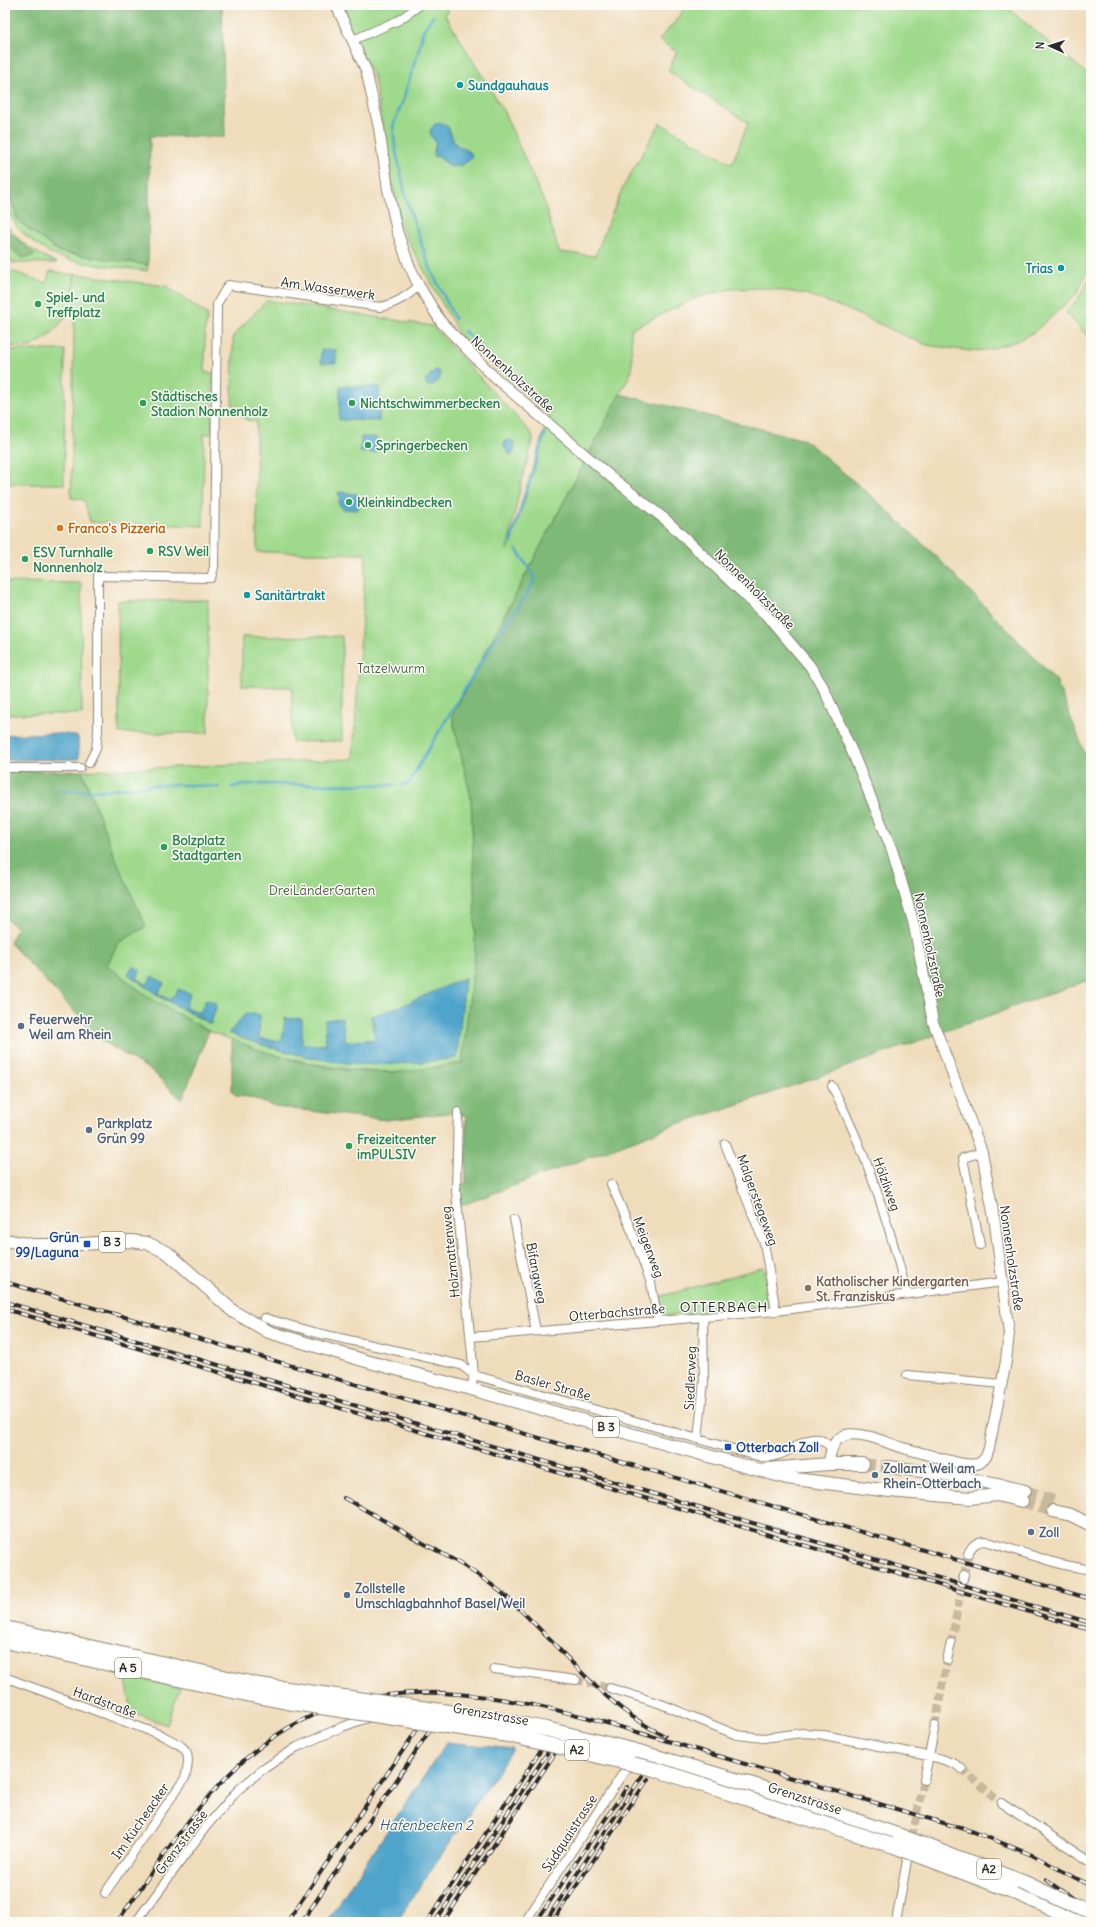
<svg xmlns="http://www.w3.org/2000/svg" width="1096" height="1927" font-family="Delius,sans-serif">
	<rect width="100%" height="100%" fill="#fdfcf7"/>
	<filter id="ink" filterUnits="userSpaceOnUse"><feTurbulence type="fractalNoise" baseFrequency=".025" numOctaves="2"/><feDisplacementMap in="SourceGraphic" scale="8" xChannelSelector="R" yChannelSelector="G"/><feConvolveMatrix kernelMatrix="1 2 1 2 8 2 1 2 1" color-interpolation-filters="sRGB"/></filter>
	<filter id="wash" filterUnits="userSpaceOnUse"><feTurbulence type="fractalNoise" baseFrequency=".012" numOctaves="4" result="noise"/><feDisplacementMap in="SourceGraphic" scale="16" xChannelSelector="R" yChannelSelector="G"/><feGaussianBlur stdDeviation="0.9" result="paint"/><feColorMatrix in="noise" values="0 0 0 0 0 0 0 0 0 0 0 0 0 0 0 0 0 1.4 0 .05"/><feComposite in="paint" operator="in"/></filter>
	<g filter="url(#wash)">
		<rect width="100%" height="100%" fill="#efdcbb"/>
		<!-- green -->
		<path fill="#9fd98b" stroke="#65825b" fill-rule="evenodd" d="M 337,5 L 449,5 L 445,15 L 504,112 L 544,202 L 559,252 L 595,256 L 622,189 L 660,123 L 732,164 L 748,123 L 668,71 L 677,52 L 659,40 L 680,16 L 685,5 L 1013,5 L 1011,11 L 1091,77 L 1091,264 L 1076,295 L 1034,332 L 1017,341 L 987,350 L 971,351 L 947,348 L 927,345 L 910,338 L 846,309 L 806,294 L 764,288 L 731,289 L 698,297 L 631,329 L 632,371 L 452,716 L 471,798 L 474,881 L 475,952 L 462,1063 L 407,1072 L 361,1071 L 315,1064 L 259,1051 L 209,1031 L 151,999 L 107,965 L 118,943 L 146,927 L 115,857 L 82,771 L 353,759 L 366,554 L 257,552 L 256,421 L 246,420 L 232,404 L 233,336 L 267,300 L 432,326 L 532,434 L 533,440 L 521,483 L 507,550 L 549,415 L 461,338 L 399,224 L 374,78 ZM 448,127 L 455,144 L 471,153 L 472,158 L 462,165 L 444,162 L 434,151 L 436,143 ZM 140,970 L 137,978 L 148,985 L 164,983 L 158,994 L 172,1000 L 190,994 L 185,1007 L 200,1013 L 210,1024 L 162,998 L 128,974 ZM 396,1008 L 422,1062 L 358,1064 L 328,1060 L 267,1046 L 229,1032 L 260,1015 L 259,1038 L 283,1041 L 285,1018 L 302,1044 L 326,1045 L 342,1019 L 346,1043 L 375,1039 L 371,1016 Z
			M 5,182 L 18,221 L 59,252 L 148,265 L 147,271 C 122,267 95,266 70,260 C 45,255 14,231 6,207 C 3,200 5,190 5,182 Z
			M 5,221 C 14,240 39,255 57,263 L 12,263 L 8,254 L 5,252 Z
			M 8,270 L 46,283 L 50,271 L 74,275 L 73,297 L 67,311 L 70,313 L 48,337 L 30,347 L 5,346 L 5,274 Z
			M 75,274 L 166,286 L 208,315 L 205,330 L 205,373 L 213,373 L 212,434 L 204,434 L 203,526 L 90,522 L 84,500 L 71,498 Z
			M 1091,276 L 1091,340 L 1066,313 L 1079,297 Z
			M 5,350 L 65,350 L 64,484 L 5,484 Z
			M 5,582 L 81,583 L 82,714 L 5,714 Z
			M 208,600 L 208,733 L 119,733 L 118,601 Z
			M 342,636 L 342,741 L 292,742 L 292,687 L 242,686 L 242,637 Z
			M 764,1267 L 771,1304 L 769,1307 L 665,1316 L 662,1312 L 659,1297 Z
			M 125,1675 L 180,1688 L 167,1725 L 132,1712 Z"/>
		<!-- forest -->
		<path fill="#7fb977" stroke="#557251" d="M 6,5 L 222,5 L 225,137 L 150,136 L 148,265 L 59,252 L 18,221 L 5,182 Z
			M 5,228 L 35,255 L 22,258 L 10,247 L 5,245 Z
			M 620,394 L 805,440 L 870,495 L 936,556 L 1056,680 L 1091,769 L 1091,979 L 804,1082 L 672,1126 L 460,1206 L 459,1184 L 466,1183 L 466,1115 L 458,1115 L 457,1112 L 386,1120 L 276,1107 L 249,1097 L 236,1096 L 232,1091 L 232,1039 C 281,1061 354,1077 408,1071 C 426,1069 444,1066 462,1063 L 475,952 L 474,881 L 471,798 L 452,716 Z
			M 7,771 L 82,771 L 115,857 L 146,927 L 118,943 L 107,965 L 151,999 L 209,1031 L 182,1100 L 152,1071 L 102,1041 L 10,943 L 17,928 L 5,918 L 5,773 Z"/>
		<!-- water -->
		<path fill="#4fa4cb" stroke="#3d687b" d="M 440,122 L 448,127 L 455,144 L 471,153 L 472,158 L 462,165 L 451,167 L 439,157 L 433,156 L 436,143 L 431,136 L 430,131 L 434,125 Z
			M 321,350 L 336,350 L 336,363 L 321,363 Z
			M 435,370 L 440,372 L 440,379 L 431,386 L 427,385 L 425,381 Z
			M 340,386 L 380,387 L 379,421 L 339,420 Z
			M 361,437 L 376,437 L 376,453 L 360,452 Z
			M 509,440 L 513,441 L 515,445 L 513,454 L 510,455 L 504,447 L 505,441 Z
			M 338,492 L 357,494 L 359,508 L 357,510 L 343,509 L 338,503 L 340,499 Z
			M 49,733 L 66,734 L 78,737 L 79,759 L 5,760 L 5,735 Z
			M 133,966 L 140,970 L 137,979 L 147,985 L 152,976 L 164,983 L 158,994 L 171,1000 L 178,989 L 190,993 L 185,1007 L 200,1013 L 206,999 L 217,1004 L 211,1024 L 162,998 L 128,974 Z
			M 465,978 L 457,1058 C 424,1062 392,1066 359,1064 C 319,1062 267,1048 229,1033 L 246,1013 L 260,1015 L 259,1039 L 282,1041 L 285,1018 L 302,1019 L 302,1044 L 326,1045 L 325,1020 L 342,1018 L 346,1042 L 375,1039 L 371,1016 L 396,1008 Z
			M 447,1742 L 513,1749 L 396,1922 L 326,1922 Z"/>
		<g fill="none" stroke-linecap="round" stroke-linejoin="round">
			<!-- stream -->
			<path stroke="#4fa4cb" stroke-width="2.5" d="M 445,6 L 445,5
				M 433,16 L 423,31 L 419,49 L 402,103 L 393,126 L 395,146 L 407,202 L 430,268 L 455,319
				M 464,331 L 522,389 L 552,412
				M 512,544 L 512,537 L 545,433
				M 402,785 L 409,783 C 437,734 467,685 497,637 C 508,618 528,598 535,578 L 517,550
				M 232,787 L 251,784 L 396,785
				M 59,790 C 95,794 128,786 164,785 C 182,784 201,786 219,787"/>
		</g>
	</g>
	<g filter="url(#ink)">
		<g fill="none" stroke-linecap="round" stroke-linejoin="round">
			<!-- minor-tunnel -->
			<path stroke="#c8b99e" stroke-width="8" stroke-dasharray="8 4" stroke-linecap="butt" d="M 964,1575 L 968,1554
				M 951,1643 L 963,1579
				M 576,1680 L 610,1688
				M 935,1725 L 947,1660
				M 962,1769 L 1001,1803
				M 912,1837 L 924,1780"/>
			<!-- primary-tunnel -->
			<path stroke="#c8b99e" stroke-width="12" stroke-dasharray="12 6" stroke-linecap="butt" d="M 863,1464 L 889,1467
				M 1025,1491 L 1056,1502
				M 1022,1501 L 1053,1511"/>
			<!-- minor casing -->
			<g stroke="#8d8473" stroke-width="10">
				<path id="minor" d="M 353,40 L 399,20 L 420,5
					M 89,763 L 96,749 L 98,731 L 98,576 L 211,578 L 214,567 L 217,304 L 228,285 L 380,307 C 396,304 407,296 419,286
					M 5,768 L 80,768
					M 832,1086 C 867,1153 888,1221 907,1294
					M 458,1112 L 456,1191 L 474,1375 L 471,1389
					M 725,1144 L 764,1243 L 776,1311
					M 611,1184 L 633,1234 L 651,1283 L 658,1321
					M 514,1219 L 536,1331
					M 980,1245 L 963,1158 L 982,1152
					M 265,1318 L 313,1332 L 461,1365 L 474,1375 L 761,1457 C 786,1460 803,1436 818,1439 C 823,1440 827,1444 831,1447
					M 471,1337 L 776,1311 L 1003,1282
					M 907,1375 L 1002,1384
					M 698,1439 L 704,1381 L 703,1317
					M 968,1554 C 971,1546 976,1541 985,1541 L 1060,1564 L 1091,1570
					M 963,1579 L 964,1575
					M 947,1660 L 951,1643
					M 494,1669 L 576,1680
					M 5,1676 L 7,1678 L 161,1735 C 186,1748 193,1748 185,1778 L 105,1893
					M 610,1688 L 661,1704 L 737,1735 L 763,1738 L 802,1733 L 819,1734 L 938,1758 L 955,1764 L 962,1769
					M 924,1780 L 935,1725
					M 1001,1803 L 1091,1862
					M 136,1922 L 205,1828 L 238,1790 L 262,1770 L 297,1747 L 342,1727 L 370,1717
					M 525,1922 L 631,1761
					M 896,1922 L 909,1849"/>
			</g>
			<!-- tertiary casing -->
			<g stroke="#8d8473" stroke-width="12">
				<path id="tertiary" d="M 336,5 L 366,70 L 379,128 L 388,189 L 397,231 L 409,265 L 419,286 L 441,322 L 494,377 L 611,477 L 666,520 L 770,619 L 810,666 L 823,687 L 854,756 L 892,850 L 913,921 L 933,1022 L 982,1152 L 995,1224 L 1009,1333 L 1006,1361 L 989,1448 L 986,1457 L 980,1463 C 971,1467 960,1463 950,1461 C 935,1457 919,1452 903,1448 C 874,1439 832,1415 829,1464"/>
			</g>
			<!-- primary casing -->
			<g stroke="#8d8473" stroke-width="14">
				<path id="primary" d="M 5,1240 L 32,1245 L 65,1245 L 131,1241 L 147,1243 L 168,1253 L 234,1312 L 269,1332 L 366,1361 L 471,1389 L 787,1478 L 890,1491 L 970,1498 L 997,1495 L 1022,1501
					M 889,1467 L 953,1475 L 1025,1491
					M 768,1469 L 829,1464 L 863,1464
					M 1053,1511 L 1071,1515 L 1091,1525"/>
			</g>
			<!-- motorway casing -->
			<g stroke="#8d8473" stroke-width="16">
				<path id="motorway" d="M 5,1628 L 259,1685
					M 5,1641 L 251,1695
					M 632,1750 L 756,1786 L 900,1836
					M 1010,1890 L 1083,1922"/>
			</g>
			<!-- minor -->
			<use href="#minor" stroke="#fff" stroke-width="8"/>
			<!-- tertiary -->
			<use href="#tertiary" stroke="#fff" stroke-width="10"/>
			<!-- primary -->
			<use href="#primary" stroke="#fff" stroke-width="12"/>
			<!-- motorway -->
			<use href="#motorway" stroke="#fff" stroke-width="14"/>
			<!-- rail casing -->
			<g stroke="#2b2b2b" stroke-width="4">
				<path id="rail" d="M 5,1282 L 1091,1599
					M 5,1302 L 1091,1623
					M 5,1309 L 1091,1630
					M 344,1498 C 371,1513 397,1528 423,1543 C 451,1558 478,1573 502,1593 C 557,1640 598,1704 665,1736
					M 1047,1880 L 1091,1911
					M 117,1922 C 149,1877 181,1826 218,1786 C 326,1667 452,1683 593,1719 L 974,1832 L 1032,1855 L 1091,1886
					M 287,1922 L 416,1731
					M 302,1922 L 430,1730
					M 427,1922 L 541,1750
					M 435,1922 L 548,1752
					M 443,1922 L 555,1753
					M 536,1922 L 627,1787
					M 545,1922 L 642,1776
					M 552,1922 L 648,1779"/>
			</g>
			<!-- rail -->
			<use href="#rail" stroke="#fdfcf7" stroke-width="2.5" stroke-dasharray="8" stroke-linecap="butt"/>
			<!-- motorway-bridge casing -->
			<g stroke="#8d8473" stroke-width="16" stroke-linecap="butt">
				<path id="motorway-bridge" d="M 259,1685 L 477,1716 L 546,1729 L 632,1750
					M 251,1695 L 287,1702 L 508,1735 L 654,1769 L 894,1846 L 1010,1890
					M 900,1836 L 1025,1883 L 1076,1907 L 1091,1909"/>
			</g>
			<!-- motorway-bridge -->
			<use href="#motorway-bridge" stroke="#fff" stroke-width="14"/>
		</g>
	</g>
	<!-- markers -->
	<g fill="#0f9aa8" stroke="#fdfcf7" stroke-width="1.5">
		<circle cx="460" cy="85" r="4"/>
		<circle cx="1061" cy="268" r="4"/>
		<circle cx="247" cy="595" r="4"/>
	</g>
	<g fill="#2e9e5b" stroke="#fdfcf7" stroke-width="1.5">
		<circle cx="38" cy="304" r="4"/>
		<circle cx="143" cy="403" r="4"/>
		<circle cx="352" cy="403" r="4"/>
		<circle cx="368" cy="445" r="4"/>
		<circle cx="349" cy="502" r="4"/>
		<circle cx="150" cy="551" r="4"/>
		<circle cx="25" cy="559" r="4"/>
		<circle cx="164" cy="847" r="4"/>
		<circle cx="349" cy="1146" r="4"/>
	</g>
	<circle fill="#e8710a" stroke="#fdfcf7" stroke-width="1.5" cx="60" cy="528" r="4"/>
	<g fill="#5c6f8a" stroke="#fdfcf7" stroke-width="1.5">
		<circle cx="21" cy="1026" r="4"/>
		<circle cx="89" cy="1130" r="4"/>
		<circle cx="875" cy="1475" r="4"/>
		<circle cx="1031" cy="1532" r="4"/>
		<circle cx="347" cy="1595" r="4"/>
	</g>
	<g fill="#1a4fb4" stroke="#fdfcf7" stroke-width="1.5">
		<rect x="83" y="1240" width="8" height="8" rx="2"/>
		<rect x="724" y="1443" width="8" height="8" rx="2"/>
	</g>
	<circle fill="#8d6e63" stroke="#fdfcf7" stroke-width="1.5" cx="808" cy="1288" r="4"/>
	<g text-anchor="middle" stroke-width="3" stroke-linejoin="round" paint-order="stroke">
		<!-- shield labels -->
		<g fill="#fdfcf7" stroke="#6a6a68" stroke-width="1">
			<rect x="99" y="1232" width="26" height="20" rx="3"/>
			<rect x="593" y="1417" width="26" height="20" rx="3"/>
			<rect x="115" y="1658" width="26" height="20" rx="3"/>
			<rect x="565" y="1740" width="24" height="20" rx="3"/>
			<rect x="977" y="1859" width="24" height="20" rx="3"/>
		</g>
		<g font-size="12" font-weight="bold" fill="#2b2b2b">
			<text x="112" y="1246">B 3</text>
			<text x="606" y="1431">B 3</text>
			<text x="128" y="1672">A 5</text>
			<text x="577" y="1754">A2</text>
			<text x="989" y="1873">A2</text>
		</g>
		<!-- culture labels -->
		<g font-size="13" font-weight="bold" fill="#0d838f" stroke="#fdfcf7" text-anchor="start">
			<text x="468" y="90">Sundgauhaus</text>
			<text x="1053" y="273" text-anchor="end">Trias</text>
			<text x="255" y="600">Sanitärtrakt</text>
		</g>
		<!-- street labels -->
		<g font-size="13" fill="#2b2b2b" stroke="#fdfcf7">
			<text transform="translate(328 288) rotate(8)" y="5">Am Wasserwerk</text>
			<text transform="translate(513 374) rotate(42)" y="5">Nonnenholzstraße</text>
			<text transform="translate(755 589) rotate(45)" y="5">Nonnenholzstraße</text>
			<text transform="translate(930 945) rotate(78)" y="5">Nonnenholzstraße</text>
			<text transform="translate(887 1184) rotate(70)" y="5">Hölzliweg</text>
			<text transform="translate(758 1200) rotate(70)" y="5">Malgerstegeweg</text>
			<text transform="translate(649 1247) rotate(69)" y="5">Meigerweg</text>
			<text transform="translate(450 1252) rotate(-96)" y="5">Holzmattenweg</text>
			<text transform="translate(1012 1258) rotate(82)" y="5">Nonnenholzstraße</text>
			<text transform="translate(537 1273) rotate(79)" y="5">Bifangweg</text>
			<text transform="translate(617 1312) rotate(-5)" y="5">Otterbachstraße</text>
			<text transform="translate(690 1378) rotate(-88)" y="5">Siedlerweg</text>
			<text transform="translate(553 1385) rotate(16)" y="5">Basler Straße</text>
			<text transform="translate(105 1702) rotate(20)" y="5">Hardstraße</text>
			<text transform="translate(491 1714) rotate(10)" y="5">Grenzstrasse</text>
			<text transform="translate(805 1798) rotate(18)" y="5">Grenzstrasse</text>
			<text transform="translate(140 1821) rotate(-55)" y="5">Im Kücheacker</text>
			<text transform="translate(569 1833) rotate(-57)" y="5">Südquaistrasse</text>
			<text transform="translate(181 1842) rotate(-53)" y="5">Grenzstrasse</text>
		</g>
		<!-- leisure labels -->
		<g font-size="13" font-weight="bold" fill="#27864d" stroke="#fdfcf7" text-anchor="start">
			<text x="46" y="302">Spiel- und<tspan x="46" dy="15">Treffplatz</tspan></text>
			<text x="151" y="401">Städtisches<tspan x="151" dy="15">Stadion Nonnenholz</tspan></text>
			<text x="360" y="408">Nichtschwimmerbecken</text>
			<text x="376" y="450">Springerbecken</text>
			<text x="357" y="507">Kleinkindbecken</text>
			<text x="158" y="556">RSV Weil</text>
			<text x="33" y="557">ESV Turnhalle<tspan x="33" dy="15">Nonnenholz</tspan></text>
			<text x="172" y="845">Bolzplatz<tspan x="172" dy="15">Stadtgarten</tspan></text>
			<text x="357" y="1144">Freizeitcenter<tspan x="357" dy="15">imPULSIV</tspan></text>
		</g>
		<!-- food labels -->
		<g font-size="13" font-weight="bold" fill="#c56008" stroke="#fdfcf7" text-anchor="start">
			<text x="68" y="533">Franco's Pizzeria</text>
		</g>
		<!-- park labels -->
		<g font-size="13" fill="#4e5f48" stroke="#fdfcf7">
			<text x="391" y="673">Tatzelwurm</text>
			<text x="322" y="895">DreiLänderGarten</text>
		</g>
		<!-- service labels -->
		<g font-size="13" font-weight="bold" fill="#4e5e75" stroke="#fdfcf7" text-anchor="start">
			<text x="29" y="1024">Feuerwehr<tspan x="29" dy="15">Weil am Rhein</tspan></text>
			<text x="97" y="1128">Parkplatz<tspan x="97" dy="15">Grün 99</tspan></text>
			<text x="883" y="1473">Zollamt Weil am<tspan x="883" dy="15">Rhein-Otterbach</tspan></text>
			<text x="1039" y="1537">Zoll</text>
			<text x="355" y="1593">Zollstelle<tspan x="355" dy="15">Umschlagbahnhof Basel/Weil</tspan></text>
		</g>
		<!-- transit labels -->
		<g font-size="13" font-weight="bold" fill="#164399" stroke="#fdfcf7" text-anchor="end">
			<text x="79" y="1242">Grün<tspan x="79" dy="15">99/Laguna</tspan></text>
			<text x="736" y="1452" text-anchor="start">Otterbach Zoll</text>
		</g>
		<!-- education labels -->
		<g font-size="13" font-weight="bold" fill="#785e54" stroke="#fdfcf7" text-anchor="start">
			<text x="816" y="1286">Katholischer Kindergarten<tspan x="816" dy="15">St. Franziskus</tspan></text>
		</g>
		<!-- neighbourhood labels -->
		<g font-size="14" letter-spacing="1" fill="#2b2b2b" stroke="#fdfcf7">
			<text x="724" y="1312">OTTERBACH</text>
		</g>
		<!-- water labels -->
		<g font-size="14" font-style="italic" fill="#3b6173" stroke="#fdfcf7">
			<text x="426" y="1830">Hafenbecken 2</text>
		</g>
	</g>
	<!-- margin -->
	<rect width="1096" height="1927" fill="none" stroke="#fdfcf7" stroke-width="20"/>
	<!-- north arrow -->
	<g transform="translate(1050 46) rotate(273)" stroke="#fdfcf7" stroke-width="3" paint-order="stroke">
	<path d="M0-3L7 15L0 10L-7 15Z" fill="#2b2b2b"/>
	<text y="-6" font-size="11" font-weight="bold" text-anchor="middle" fill="#2b2b2b">N</text>
	</g>
</svg>
